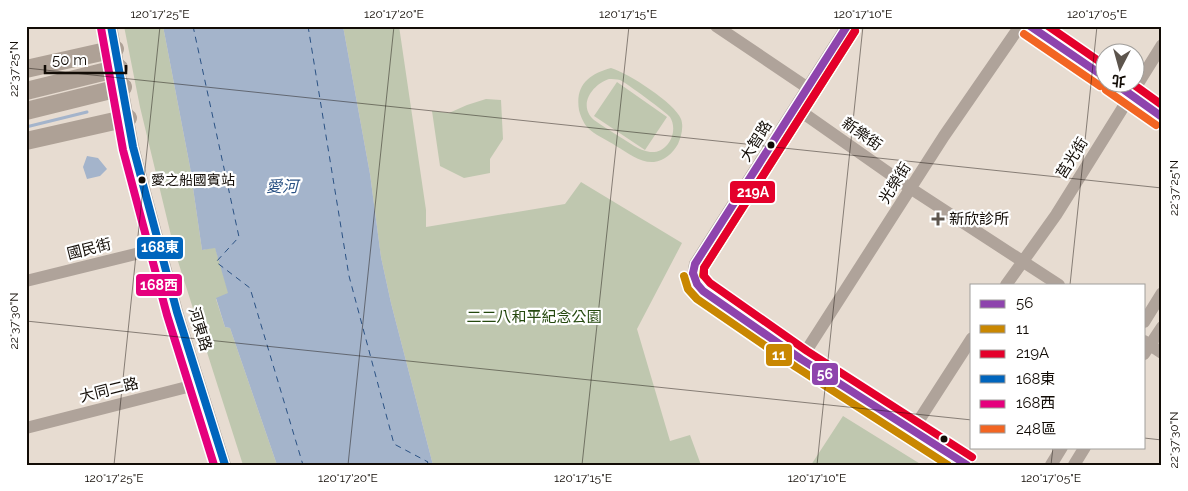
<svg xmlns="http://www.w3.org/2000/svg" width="1188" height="491" font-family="Raleway,'Noto Sans TC',sans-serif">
	<rect width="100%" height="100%" fill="#e7dcd1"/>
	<!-- green -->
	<path fill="#bfc7af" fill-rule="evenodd" d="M 124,26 L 163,26 L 190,167 L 202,250 L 215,247 L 229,294 L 216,299 L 225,327 L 230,328 L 277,465 L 243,465 L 175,252 L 140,107 Z
		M 343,26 L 399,26 L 426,210 L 426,227 L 565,204 L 581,182 L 682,243 L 637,329 L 670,441 L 690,435 L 701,465 L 433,465 L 391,303 L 381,257 L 370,174 Z
		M 611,68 C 628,73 675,103 681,119 C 684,127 681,137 678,144 C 673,153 664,161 654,162 C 640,163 628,153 616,146 C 608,140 594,135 587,127 C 584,124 580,115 579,110 C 575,85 589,74 611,68 ZM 609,79 C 612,79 617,79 620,80 C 625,82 667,113 670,117 C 679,131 668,154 650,152 C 638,150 630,143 620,137 C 611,131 602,126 594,120 C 577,105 593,84 609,79 Z
		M 617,82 L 667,117 L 645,150 L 594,116 Z
		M 486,99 L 501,100 L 503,139 L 490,159 L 490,173 L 464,178 L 440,166 L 432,111 L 449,113 L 467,105 Z
		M 843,416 L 922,465 L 811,465 Z"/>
	<!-- water -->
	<path fill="#a4b4cb" d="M 163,26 L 343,26 L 370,174 L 381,257 L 391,303 L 433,465 L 277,465 L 230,328 L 225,327 L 216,298 L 228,293 L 215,248 L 202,250 L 190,167 Z
		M 87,156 L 98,158 L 107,169 L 100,176 L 87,179 L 83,167 Z"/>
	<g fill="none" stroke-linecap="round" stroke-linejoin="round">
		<!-- stream -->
		<path stroke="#a4b4cb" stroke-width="3" d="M 26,127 L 87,112"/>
		<!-- ferry -->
		<path stroke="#2b5284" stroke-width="1" stroke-dasharray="6 5" stroke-linecap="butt" d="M 193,26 L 239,237 L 216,262 L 250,288 L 303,465
			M 308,26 L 349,276 L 394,444 L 428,462 L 426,465"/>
		<!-- street -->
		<path stroke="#afa39a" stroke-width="12" d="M 111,26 L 133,147 L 177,312 L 225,465
			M 716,26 L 808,88
			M 847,26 L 695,264 C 692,276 695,283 703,291 L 801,359 L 967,465
			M 796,108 L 910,188 L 1059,285
			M 26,281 L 160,248
			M 1006,285 L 1056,215 L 1162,45
			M 1144,322 L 1162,293
			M 1144,341 L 1162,353
			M 1144,354 L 1162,327
			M 801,359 L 944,136 L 1020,26
			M 26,428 L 199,384
			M 912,431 L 972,338
			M 1051,465 L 1062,447
			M 1074,465 L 1085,447"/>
		<!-- secondary -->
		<path stroke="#aea196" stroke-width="18" d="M 1030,26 L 1106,78
			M 26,69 L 115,49
			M 1112,82 L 1162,117
			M 26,91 L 119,68
			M 26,111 L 123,87
			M 26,141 L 128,118"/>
		<!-- bus-1 casing -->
		<g stroke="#fff" stroke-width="11">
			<path id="bus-1" d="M 1030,26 L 1106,78
				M 1113,82 L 1162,117
				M 693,273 L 697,284 L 703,291 L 801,359 L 967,465
				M 693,273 L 695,264 L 847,26"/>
		</g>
		<!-- bus-2 casing -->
		<g stroke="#fff" stroke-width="11">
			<path id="bus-2" d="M 703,275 L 704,268 L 855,31
				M 684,276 L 688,289 L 697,299 L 796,367 L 948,465"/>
		</g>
		<!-- bus-3 casing -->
		<g stroke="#fff" stroke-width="11">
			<path id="bus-3" d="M 1048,26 L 1106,66
				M 855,31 L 704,268 L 704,276 L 710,283 L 807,351 L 972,457
				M 1130,82 L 1162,105"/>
		</g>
		<!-- bus-4 casing -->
		<g stroke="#fff" stroke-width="11">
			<path id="bus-4" d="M 111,26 L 133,147 L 177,312 L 225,465"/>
		</g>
		<!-- bus-5 casing -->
		<g stroke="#fff" stroke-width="11">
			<path id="bus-5" d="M 101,28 L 123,150 L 167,315 L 214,465"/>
		</g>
		<!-- bus-6 casing -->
		<g stroke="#fff" stroke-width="11">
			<path id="bus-6" d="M 1024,34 L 1100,86
				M 1106,90 L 1156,125"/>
		</g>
		<!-- bus-1 -->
		<use href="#bus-1" stroke="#8e44ad" stroke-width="8"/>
		<!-- bus-2 -->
		<use href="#bus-2" stroke="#c98701" stroke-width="8"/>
		<!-- bus-3 -->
		<use href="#bus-3" stroke="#e4002b" stroke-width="8"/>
		<!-- bus-4 -->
		<use href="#bus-4" stroke="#0065bd" stroke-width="8"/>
		<!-- bus-5 -->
		<use href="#bus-5" stroke="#e5007d" stroke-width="8"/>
		<!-- bus-6 -->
		<use href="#bus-6" stroke="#f26522" stroke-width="8"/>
	</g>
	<!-- ticks -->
	<path fill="none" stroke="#120c06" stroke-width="1" stroke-opacity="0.45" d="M 26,68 L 1162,188M 1070,285 L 1097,26M 26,321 L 972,420M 1144,438 L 1162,440M 114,465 L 160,26M 348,465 L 394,26M 582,465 L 629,26M 817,465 L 863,26M 1051,465 L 1053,447"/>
	<!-- markers -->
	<g fill="#120c06" stroke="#fff" stroke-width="2">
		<circle cx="771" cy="145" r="4.5"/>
		<circle cx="142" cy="180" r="4.5"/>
		<circle cx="944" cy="439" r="4.5"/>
	</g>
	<path fill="#5d554d" stroke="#fff" stroke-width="2" d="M935.5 211.5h5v5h5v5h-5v5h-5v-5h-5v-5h5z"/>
	<g text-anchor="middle" stroke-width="4.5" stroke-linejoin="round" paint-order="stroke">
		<!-- bus labels -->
		<g font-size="14" fill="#120c06" stroke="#fff" text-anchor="start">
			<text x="151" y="185">愛之船國賓站</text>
		</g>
		<!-- street labels -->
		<g font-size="15" fill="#120c06" stroke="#fff">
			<text transform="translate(862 134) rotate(35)" y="5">新樂街</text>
			<text transform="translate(756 141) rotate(-58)" y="5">大智路</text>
			<text transform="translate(1072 158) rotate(-58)" y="5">莒光街</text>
			<text transform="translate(895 183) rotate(-58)" y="5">光榮街</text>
			<text transform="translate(89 249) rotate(-14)" y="5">國民街</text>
			<text transform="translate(200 329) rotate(73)" y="5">河東路</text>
			<text transform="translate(109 390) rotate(-14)" y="5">大同二路</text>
		</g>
		<!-- poi labels -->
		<g font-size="15" fill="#120c06" stroke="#fff" text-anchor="start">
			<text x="949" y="224">新欣診所</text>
		</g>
		<!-- park labels -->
		<g font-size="15" fill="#24480e" stroke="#fff">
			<text x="534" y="322">二二八和平紀念公園</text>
		</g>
		<!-- water labels -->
		<g font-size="16" font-style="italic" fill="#2b5284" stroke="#fff">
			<text x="282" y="192">愛河</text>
		</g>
	</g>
	<g stroke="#fff" stroke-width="2">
		<rect x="729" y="180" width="47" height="24" rx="5" fill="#e4002b"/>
		<rect x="136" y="236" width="48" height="24" rx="5" fill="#0065bd"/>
		<rect x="135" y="273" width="48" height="24" rx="5" fill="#e5007d"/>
		<rect x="765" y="343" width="28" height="24" rx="5" fill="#c98701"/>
		<rect x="811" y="362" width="28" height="24" rx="5" fill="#8e44ad"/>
	</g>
	<g font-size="14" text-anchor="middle" font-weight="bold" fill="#fff">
		<text x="753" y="197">219A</text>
		<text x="160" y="252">168東</text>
		<text x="159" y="290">168西</text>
		<text x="779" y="360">11</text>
		<text x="825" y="379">56</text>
	</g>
	<!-- border -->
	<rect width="1188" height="491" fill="none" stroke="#ffffff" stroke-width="55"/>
	<!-- legend -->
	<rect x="970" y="284" width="175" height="165" fill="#ffffff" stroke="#a09e9b"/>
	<rect x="980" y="300" width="25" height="8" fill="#8e44ad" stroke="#a09e9b"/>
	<text x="1016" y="308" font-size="15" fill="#120c06">56</text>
	<rect x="980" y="325" width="25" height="8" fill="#c98701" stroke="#a09e9b"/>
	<text x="1016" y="334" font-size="15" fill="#120c06">11</text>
	<rect x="980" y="350" width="25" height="8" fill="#e4002b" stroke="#a09e9b"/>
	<text x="1016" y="358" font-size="15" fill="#120c06">219A</text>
	<rect x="980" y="375" width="25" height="8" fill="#0065bd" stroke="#a09e9b"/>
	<text x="1016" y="384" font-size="15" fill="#120c06">168東</text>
	<rect x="980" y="400" width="25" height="8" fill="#e5007d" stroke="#a09e9b"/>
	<text x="1016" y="408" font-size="15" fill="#120c06">168西</text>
	<rect x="980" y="425" width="25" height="8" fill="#f26522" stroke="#a09e9b"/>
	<text x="1016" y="434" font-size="15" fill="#120c06">248區</text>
	<!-- north arrow -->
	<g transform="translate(1120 68) rotate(186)"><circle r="24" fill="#ffffff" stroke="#a09e9b"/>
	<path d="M0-4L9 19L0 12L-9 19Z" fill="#5d554d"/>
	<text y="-8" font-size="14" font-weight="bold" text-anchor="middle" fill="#120c06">北</text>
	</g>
	<!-- scale -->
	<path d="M45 65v8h81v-8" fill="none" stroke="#120c06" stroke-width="2.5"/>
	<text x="52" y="65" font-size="15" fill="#120c06" stroke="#ffffff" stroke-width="4" paint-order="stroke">50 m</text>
	<rect x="28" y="28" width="1132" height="436" fill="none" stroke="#120c06" stroke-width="2"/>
	<g font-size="12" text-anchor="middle" fill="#120c06">
		<text x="160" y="18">120°17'25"E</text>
		<text x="394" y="18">120°17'20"E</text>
		<text x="628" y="18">120°17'15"E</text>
		<text x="863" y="18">120°17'10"E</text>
		<text x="1097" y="18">120°17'05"E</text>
		<text transform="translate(14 69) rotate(-90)" y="4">22°37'25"N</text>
		<text transform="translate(1174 188) rotate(-90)" y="4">22°37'25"N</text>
		<text transform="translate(14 321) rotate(-90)" y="4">22°37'30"N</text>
		<text transform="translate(1174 440) rotate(-90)" y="4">22°37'30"N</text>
		<text x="114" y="482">120°17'25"E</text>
		<text x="348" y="482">120°17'20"E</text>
		<text x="583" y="482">120°17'15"E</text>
		<text x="817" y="482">120°17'10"E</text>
		<text x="1051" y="482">120°17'05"E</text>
	</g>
</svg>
